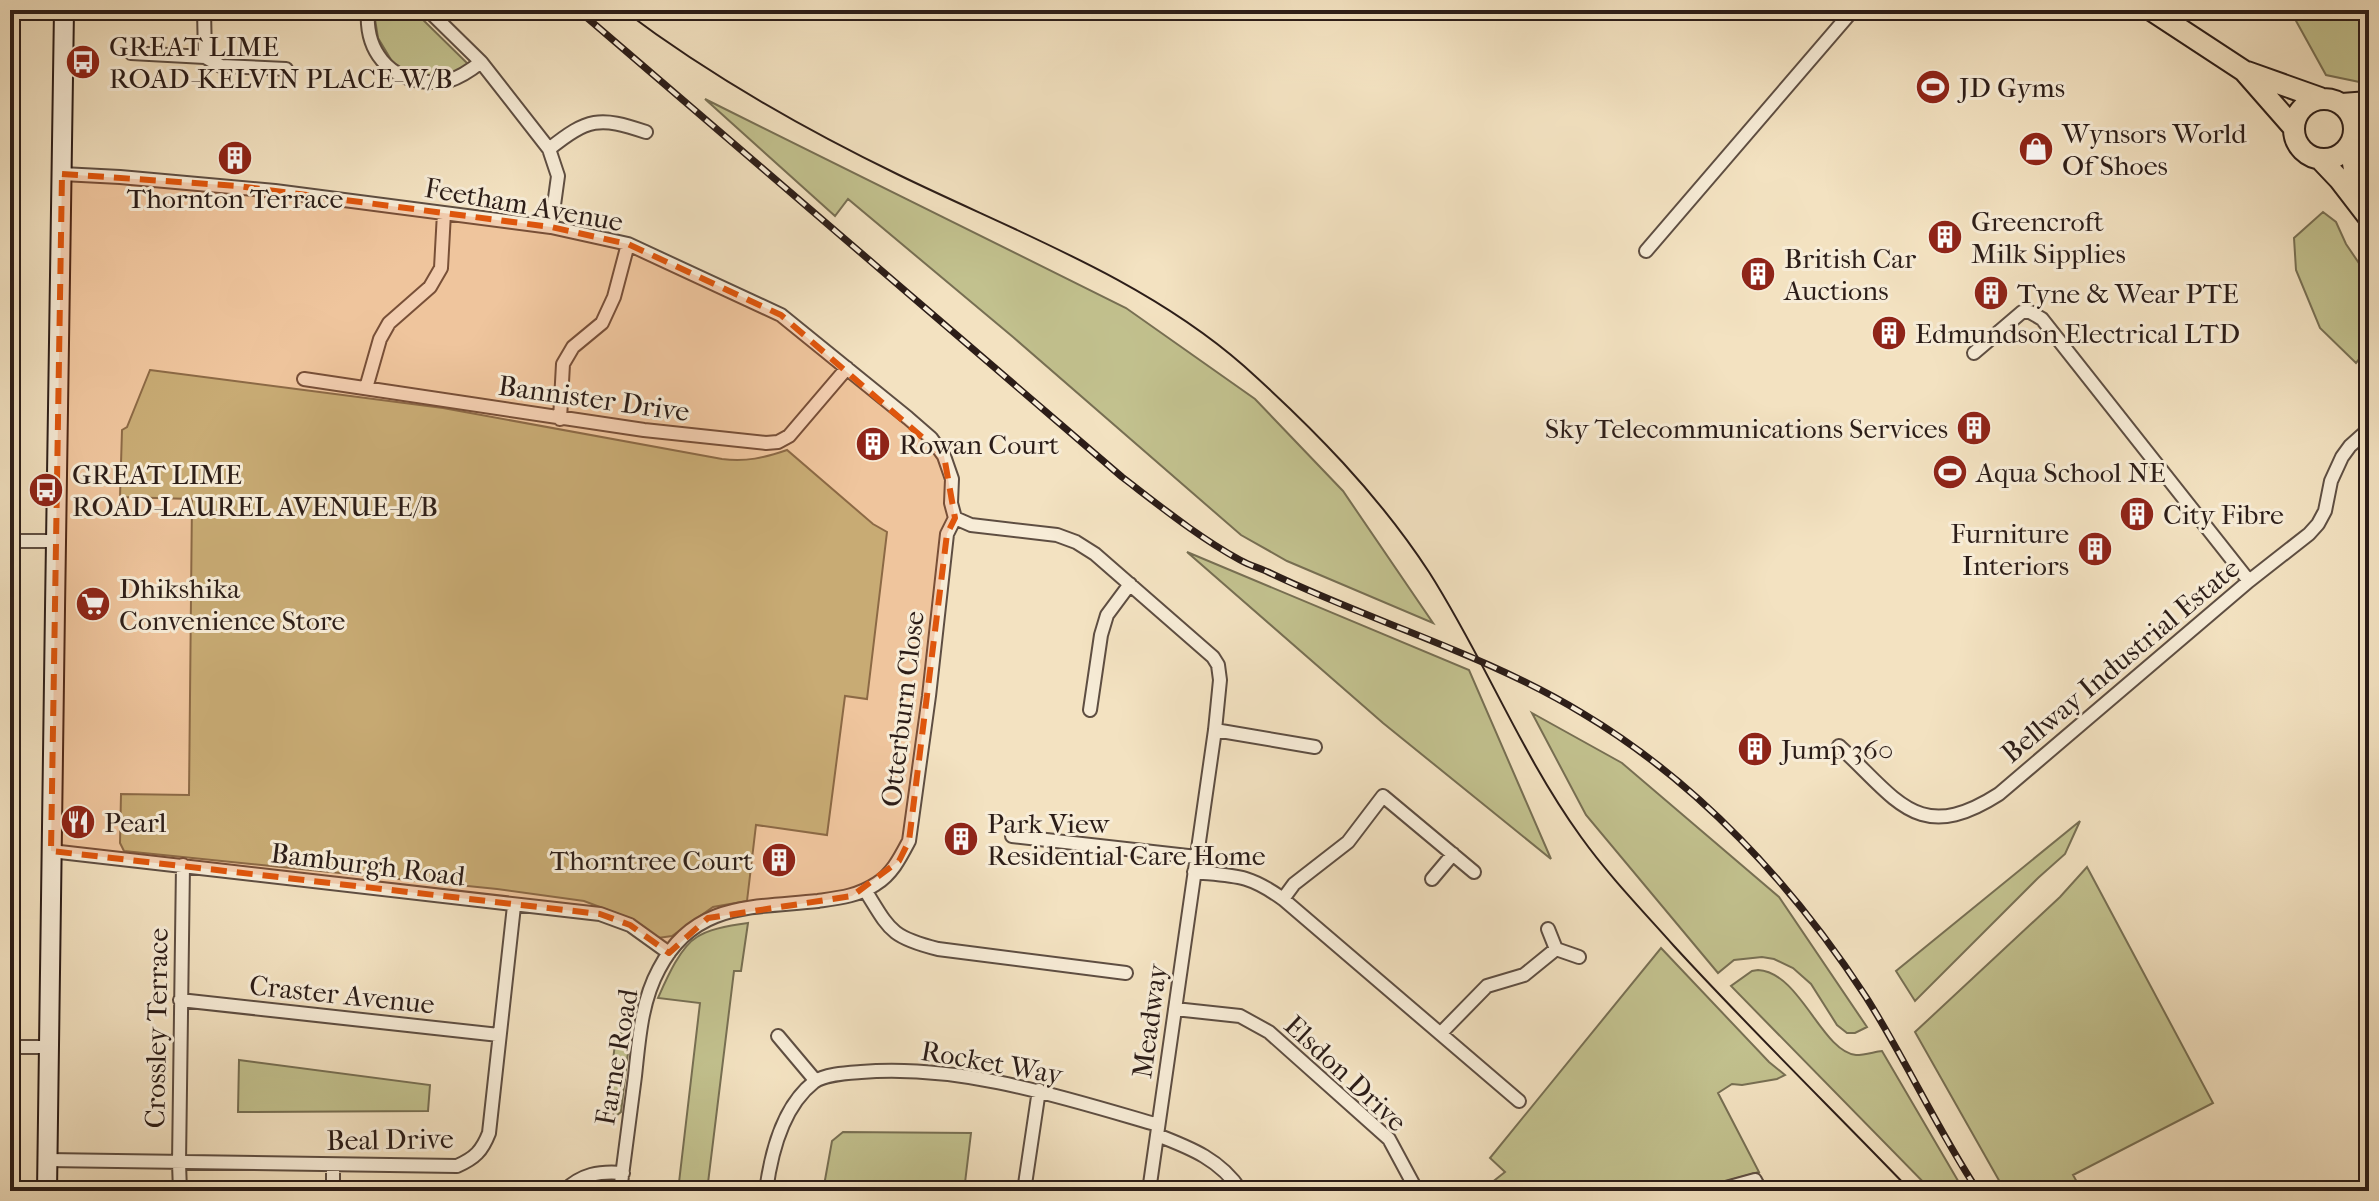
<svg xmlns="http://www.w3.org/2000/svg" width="2379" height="1201" font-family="'IM FELL French Canon',serif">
	<rect width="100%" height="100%" fill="#f3e2c1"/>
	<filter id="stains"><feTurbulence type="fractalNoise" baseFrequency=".0025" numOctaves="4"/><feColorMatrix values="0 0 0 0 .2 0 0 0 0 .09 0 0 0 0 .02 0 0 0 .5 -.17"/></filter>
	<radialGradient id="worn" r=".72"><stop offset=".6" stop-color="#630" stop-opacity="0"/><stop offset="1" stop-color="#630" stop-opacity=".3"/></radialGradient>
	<!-- green -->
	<path fill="#c2c18e" stroke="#776f53" stroke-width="2" d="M 375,10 L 413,10 L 468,64 L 445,77 L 418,77 L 393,63 L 378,38 L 374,13 Z
		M 2290,10 L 2369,10 L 2369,84 L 2326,75 Z
		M 705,99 L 1126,308 L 1255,399 L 1343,491 L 1433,623 L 1287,561 L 1241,535 L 1013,337 L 848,199 L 835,216 Z
		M 2323,212 L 2336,222 L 2346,244 L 2369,278 L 2369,347 L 2356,363 L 2320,328 L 2296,270 L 2294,238 Z
		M 150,370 L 443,408 L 722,459 C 746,462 764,458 787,450 L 873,524 L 887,532 L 867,699 L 845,696 L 827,835 L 756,825 L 747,901 L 713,907 L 672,936 L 658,938 L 629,918 L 584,901 L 497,889 L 124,851 L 120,843 L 121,794 L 189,795 L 192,499 L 120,497 L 122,430 L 127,427 Z
		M 1187,552 L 1469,670 L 1551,859 L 1383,723 Z
		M 1532,713 L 1622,763 L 1779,897 L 1867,1027 L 1855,1033 L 1847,1033 L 1837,1025 L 1811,984 L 1793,968 L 1774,959 L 1762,957 L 1734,960 L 1718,973 L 1586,815 Z
		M 2080,821 L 2065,854 L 2038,878 L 1915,1001 L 1896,971 Z
		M 2087,867 L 2213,1103 L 2073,1175 L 2082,1191 L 2005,1191 L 1915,1032 L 2060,897 Z
		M 748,923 L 741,971 L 734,971 L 707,1191 L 678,1191 L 700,1003 L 658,998 C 666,980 680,947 697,937 C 711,928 731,925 748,923 Z
		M 1661,948 L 1769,1062 L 1785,1075 L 1777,1079 L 1742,1085 L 1732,1084 L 1718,1093 L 1759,1172 L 1691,1191 L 1481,1191 L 1505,1172 L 1490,1158 Z
		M 1758,970 C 1800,972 1822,1052 1856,1055 C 1865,1055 1874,1052 1882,1051 L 1964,1191 L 1932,1191 L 1731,986 L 1752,971 Z
		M 626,1030 L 630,1035 L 621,1112 L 616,1116 L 607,1108 L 616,1036 Z
		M 239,1060 L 430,1085 L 428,1111 L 238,1112 Z
		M 843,1132 L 971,1133 L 964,1191 L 823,1191 L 832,1141 Z"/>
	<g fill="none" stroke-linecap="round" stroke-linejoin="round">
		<!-- street casing -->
		<g stroke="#5e4e42" stroke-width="16">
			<path id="street" d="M 204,10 L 205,57 L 221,66 L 286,69
				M 368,10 C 365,50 388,80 429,82 C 436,82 442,83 448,81 C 461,77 471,70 481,62
				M 428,10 L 481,62 L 549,149 L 558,176 L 551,227
				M 131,53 L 205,57
				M 549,149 C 588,118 599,116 646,132
				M 62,174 L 120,177 L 275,191 L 551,227 L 628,244 L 781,315 L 908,418 L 931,438 L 944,456 L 952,479 L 951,503 L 955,518
				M 1646,251 L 1853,10
				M 1974,353 L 2022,312 L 2030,312 L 2042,319 L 2249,581
				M 304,379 L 644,430 L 766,443 L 778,442 L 789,436 L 847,368
				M 366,388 L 380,339 L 389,323 L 430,287 L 441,268 L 444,213
				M 560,419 L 563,364 L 573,347 L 602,323 L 614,297 L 628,244
				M 955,518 L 971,525 L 1057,535 L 1076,542 L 1095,554 L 1213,657 L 1218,665 L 1220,680 L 1215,730 L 1149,1191
				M 10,541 L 58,541
				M 1090,710 L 1101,635 L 1107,615 L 1130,584
				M 1215,730 L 1315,747
				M 1839,746 C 1897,799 1918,846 1999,794 L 2249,581 L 2309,534 L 2318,524 L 2325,511 L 2331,481 L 2342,457 L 2350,446 L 2369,429
				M 1012,836 L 1197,857
				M 51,851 L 600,914 L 630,925 L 669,953
				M 1194,872 C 1236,876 1248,874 1283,899 L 1519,1101
				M 1432,879 L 1453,854
				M 865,890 C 890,930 890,937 938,949 L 1126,973
				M 1283,899 L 1294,884 L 1348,842 L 1383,796 L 1474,872
				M 1548,929 L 1556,949 L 1579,957
				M 180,1000 L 499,1035
				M 1175,1009 L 1240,1016 L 1269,1032 L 1389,1139 L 1417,1191
				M 1441,1033 L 1487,986 L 1524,975 L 1556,949
				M 778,1036 L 815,1080
				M 10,1047 L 48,1047
				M 1157,1135 C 1191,1148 1221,1160 1241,1191
				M 47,1160 L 457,1166 C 475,1158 482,1151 489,1133 L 514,906
				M 333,1165 L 333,1191
				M 180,1191 L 179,1163 L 183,865
				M 564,1191 C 582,1174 599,1171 623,1173
				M 620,1191 C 625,1153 630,1114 635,1076 C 639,1040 641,1002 659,969 C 694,902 752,908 818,901 C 839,898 858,896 876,884 C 892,874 900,858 909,841 L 929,696 L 947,534 L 955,518
				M 766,1191 C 771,1153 782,1107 814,1082 C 825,1074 847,1073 861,1072 C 962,1064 1062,1097 1158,1125
				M 1024,1191 L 1039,1090
				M 1715,1191 L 1755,1180 L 1761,1191"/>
		</g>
		<!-- secondary casing -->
		<g stroke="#2c1d18" stroke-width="22">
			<path id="secondary" d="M 47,1191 C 51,797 59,404 64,10"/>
		</g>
		<!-- primary casing -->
		<g stroke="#2c1d18" stroke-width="24">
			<path id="primary" d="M 2151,10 L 2244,71 L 2294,128
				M 2247,72 L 2320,98
				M2294 129a30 30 0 1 1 60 0a30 30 0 1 1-60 0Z
				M 2342,104 L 2369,102
				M 2350,146 L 2354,169 L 2367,207
				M 2320,159 L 2339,179 L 2369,218"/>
		</g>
		<!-- street -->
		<use href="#street" stroke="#f7ecd7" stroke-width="12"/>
		<!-- secondary -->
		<use href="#secondary" stroke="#f7ecd7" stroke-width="18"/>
		<!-- primary -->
		<use href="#primary" stroke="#f3e2c1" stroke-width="20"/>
		<!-- tram -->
		<path stroke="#2c1d18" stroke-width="2" d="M 623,10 C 709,75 802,128 899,175 C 1016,232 1145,279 1244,366 C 1313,428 1378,494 1429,572 C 1484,658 1521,754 1581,837 C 1609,876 1642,910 1674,946 C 1751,1030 1832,1109 1911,1191"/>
		<!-- rail casing -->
		<g stroke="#2c1d18" stroke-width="7">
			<path id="rail" d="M 578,10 L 1122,477 C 1160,506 1198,537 1240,560 C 1249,565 1259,568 1268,572 C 1372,622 1483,653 1582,713 C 1698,782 1793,885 1866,997 C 1906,1060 1937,1129 1978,1191"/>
		</g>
		<!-- rail -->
		<use href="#rail" stroke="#f7ecd7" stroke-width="4" stroke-dasharray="12" stroke-linecap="butt"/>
	</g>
	<!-- marked area -->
	<path fill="#df560d" fill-opacity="0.2" stroke="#df560d" stroke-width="6" stroke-dasharray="16 10" stroke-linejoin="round" d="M 62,174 L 238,186 L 551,227 L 628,244 L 781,315 L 944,456 L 955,518 L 947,534 L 909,841 L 899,861 L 852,896 L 708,918 L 669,953 L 630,925 L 600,914 L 51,851 Z"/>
	<!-- icons -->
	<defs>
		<g id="bus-disc" transform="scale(1.8)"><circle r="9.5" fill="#8f2418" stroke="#f7ecd7"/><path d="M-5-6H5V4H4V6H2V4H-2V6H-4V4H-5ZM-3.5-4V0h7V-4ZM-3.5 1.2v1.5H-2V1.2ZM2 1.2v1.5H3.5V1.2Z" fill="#fff"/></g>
		<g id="stadium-disc" transform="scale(1.8)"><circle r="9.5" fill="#8f2418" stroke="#f7ecd7"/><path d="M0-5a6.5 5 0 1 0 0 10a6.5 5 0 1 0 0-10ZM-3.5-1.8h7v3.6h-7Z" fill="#fff"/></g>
		<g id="shop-disc" transform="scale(1.8)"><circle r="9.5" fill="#8f2418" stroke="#f7ecd7"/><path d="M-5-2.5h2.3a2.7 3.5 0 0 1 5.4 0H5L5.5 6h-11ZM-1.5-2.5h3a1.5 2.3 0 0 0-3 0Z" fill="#fff"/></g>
		<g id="building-disc" transform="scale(1.8)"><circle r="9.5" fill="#8f2418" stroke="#f7ecd7"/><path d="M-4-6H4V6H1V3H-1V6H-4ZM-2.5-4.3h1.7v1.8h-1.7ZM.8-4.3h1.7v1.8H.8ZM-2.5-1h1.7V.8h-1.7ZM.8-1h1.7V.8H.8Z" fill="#fff"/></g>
		<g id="supermarket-disc" transform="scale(1.8)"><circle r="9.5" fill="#8f2418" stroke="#f7ecd7"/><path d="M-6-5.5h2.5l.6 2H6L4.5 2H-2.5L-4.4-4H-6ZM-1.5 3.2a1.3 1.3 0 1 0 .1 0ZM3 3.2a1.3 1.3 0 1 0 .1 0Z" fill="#fff"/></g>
		<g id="restaurant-disc" transform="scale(1.8)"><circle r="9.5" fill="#8f2418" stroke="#f7ecd7"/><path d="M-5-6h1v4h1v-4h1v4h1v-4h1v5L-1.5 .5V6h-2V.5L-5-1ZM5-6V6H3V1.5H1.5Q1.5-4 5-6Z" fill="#fff"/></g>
	</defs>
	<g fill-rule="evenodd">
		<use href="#bus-disc" x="83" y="62"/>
		<use href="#stadium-disc" x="1933" y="87"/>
		<use href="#shop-disc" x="2036" y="149"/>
		<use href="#building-disc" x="235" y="158"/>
		<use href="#building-disc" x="1945" y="237"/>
		<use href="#building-disc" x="1758" y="274"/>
		<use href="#building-disc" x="1991" y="293"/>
		<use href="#building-disc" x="1889" y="333"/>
		<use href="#building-disc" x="1974" y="428"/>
		<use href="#building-disc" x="873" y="444"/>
		<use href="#stadium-disc" x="1950" y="472"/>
		<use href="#bus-disc" x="46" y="490"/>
		<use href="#building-disc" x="2137" y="514"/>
		<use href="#building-disc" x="2095" y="549"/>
		<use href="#supermarket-disc" x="93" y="604"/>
		<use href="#building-disc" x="1755" y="749"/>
		<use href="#restaurant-disc" x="78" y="822"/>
		<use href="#building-disc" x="961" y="839"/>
		<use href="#building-disc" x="779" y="860"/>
	</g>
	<g text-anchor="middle" stroke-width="6" stroke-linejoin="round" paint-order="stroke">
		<!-- poi labels -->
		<g font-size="28" fill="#2c1d18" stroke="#f7ecd7" text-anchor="start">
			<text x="109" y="56">GREAT LIME<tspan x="109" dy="32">ROAD-KELVIN PLACE-W/B</tspan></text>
			<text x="1959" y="97">JD Gyms</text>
			<text x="2062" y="143">Wynsors World<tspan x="2062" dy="32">Of Shoes</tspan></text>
			<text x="235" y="208" text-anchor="middle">Thornton Terrace</text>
			<text x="1971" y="231">Greencroft<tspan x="1971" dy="32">Milk Sipplies</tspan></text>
			<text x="1784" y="268">British Car<tspan x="1784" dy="32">Auctions</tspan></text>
			<text x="2017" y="303">Tyne &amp; Wear PTE</text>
			<text x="1915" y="343">Edmundson Electrical LTD</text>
			<text x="1948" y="438" text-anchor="end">Sky Telecommunications Services</text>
			<text x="899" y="454">Rowan Court</text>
			<text x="1976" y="482">Aqua School NE</text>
			<text x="72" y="484">GREAT LIME<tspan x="72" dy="32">ROAD-LAUREL AVENUE-E/B</tspan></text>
			<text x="2163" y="524">City Fibre</text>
			<text x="2069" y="543" text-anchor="end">Furniture<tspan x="2069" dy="32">Interiors</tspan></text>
			<text x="119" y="598">Dhikshika<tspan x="119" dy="32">Convenience Store</tspan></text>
			<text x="1781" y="759">Jump 360</text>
			<text x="104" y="832">Pearl</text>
			<text x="987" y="833">Park View<tspan x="987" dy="32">Residential Care Home</tspan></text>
			<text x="753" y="870" text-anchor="end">Thorntree Court</text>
		</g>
		<!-- street labels -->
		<g font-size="28" fill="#2c1d18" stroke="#f7ecd7">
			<text transform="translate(524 204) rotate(10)" y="10">Feetham Avenue</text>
			<text transform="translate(594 398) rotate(8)" y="10">Bannister Drive</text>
			<text transform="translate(2120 660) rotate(-40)" y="10">Bellway Industrial Estate</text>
			<text transform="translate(902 709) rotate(-83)" y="10">Otterburn Close</text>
			<text transform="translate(368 864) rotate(7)" y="10">Bamburgh Road</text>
			<text transform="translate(342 994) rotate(6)" y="10">Craster Avenue</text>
			<text transform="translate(1149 1021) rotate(-82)" y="10">Meadway</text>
			<text transform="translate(156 1028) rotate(-89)" y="10">Crossley Terrace</text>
			<text transform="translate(616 1057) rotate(-80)" y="10">Farne Road</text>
			<text transform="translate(992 1062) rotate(10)" y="10">Rocket Way</text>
			<text transform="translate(1346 1073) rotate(43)" y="10">Elsdon Drive</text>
			<text transform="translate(390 1139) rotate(-1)" y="10">Beal Drive</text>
		</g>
	</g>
	<!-- margin -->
	<rect width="2379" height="1201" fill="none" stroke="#f3e2c1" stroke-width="40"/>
	<rect x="12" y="12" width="2355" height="1177" fill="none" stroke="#2c1d18" stroke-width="4"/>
	<rect x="20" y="20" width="2339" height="1161" fill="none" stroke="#2c1d18" stroke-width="2"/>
	<rect width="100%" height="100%" filter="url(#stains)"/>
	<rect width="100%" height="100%" fill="url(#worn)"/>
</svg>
